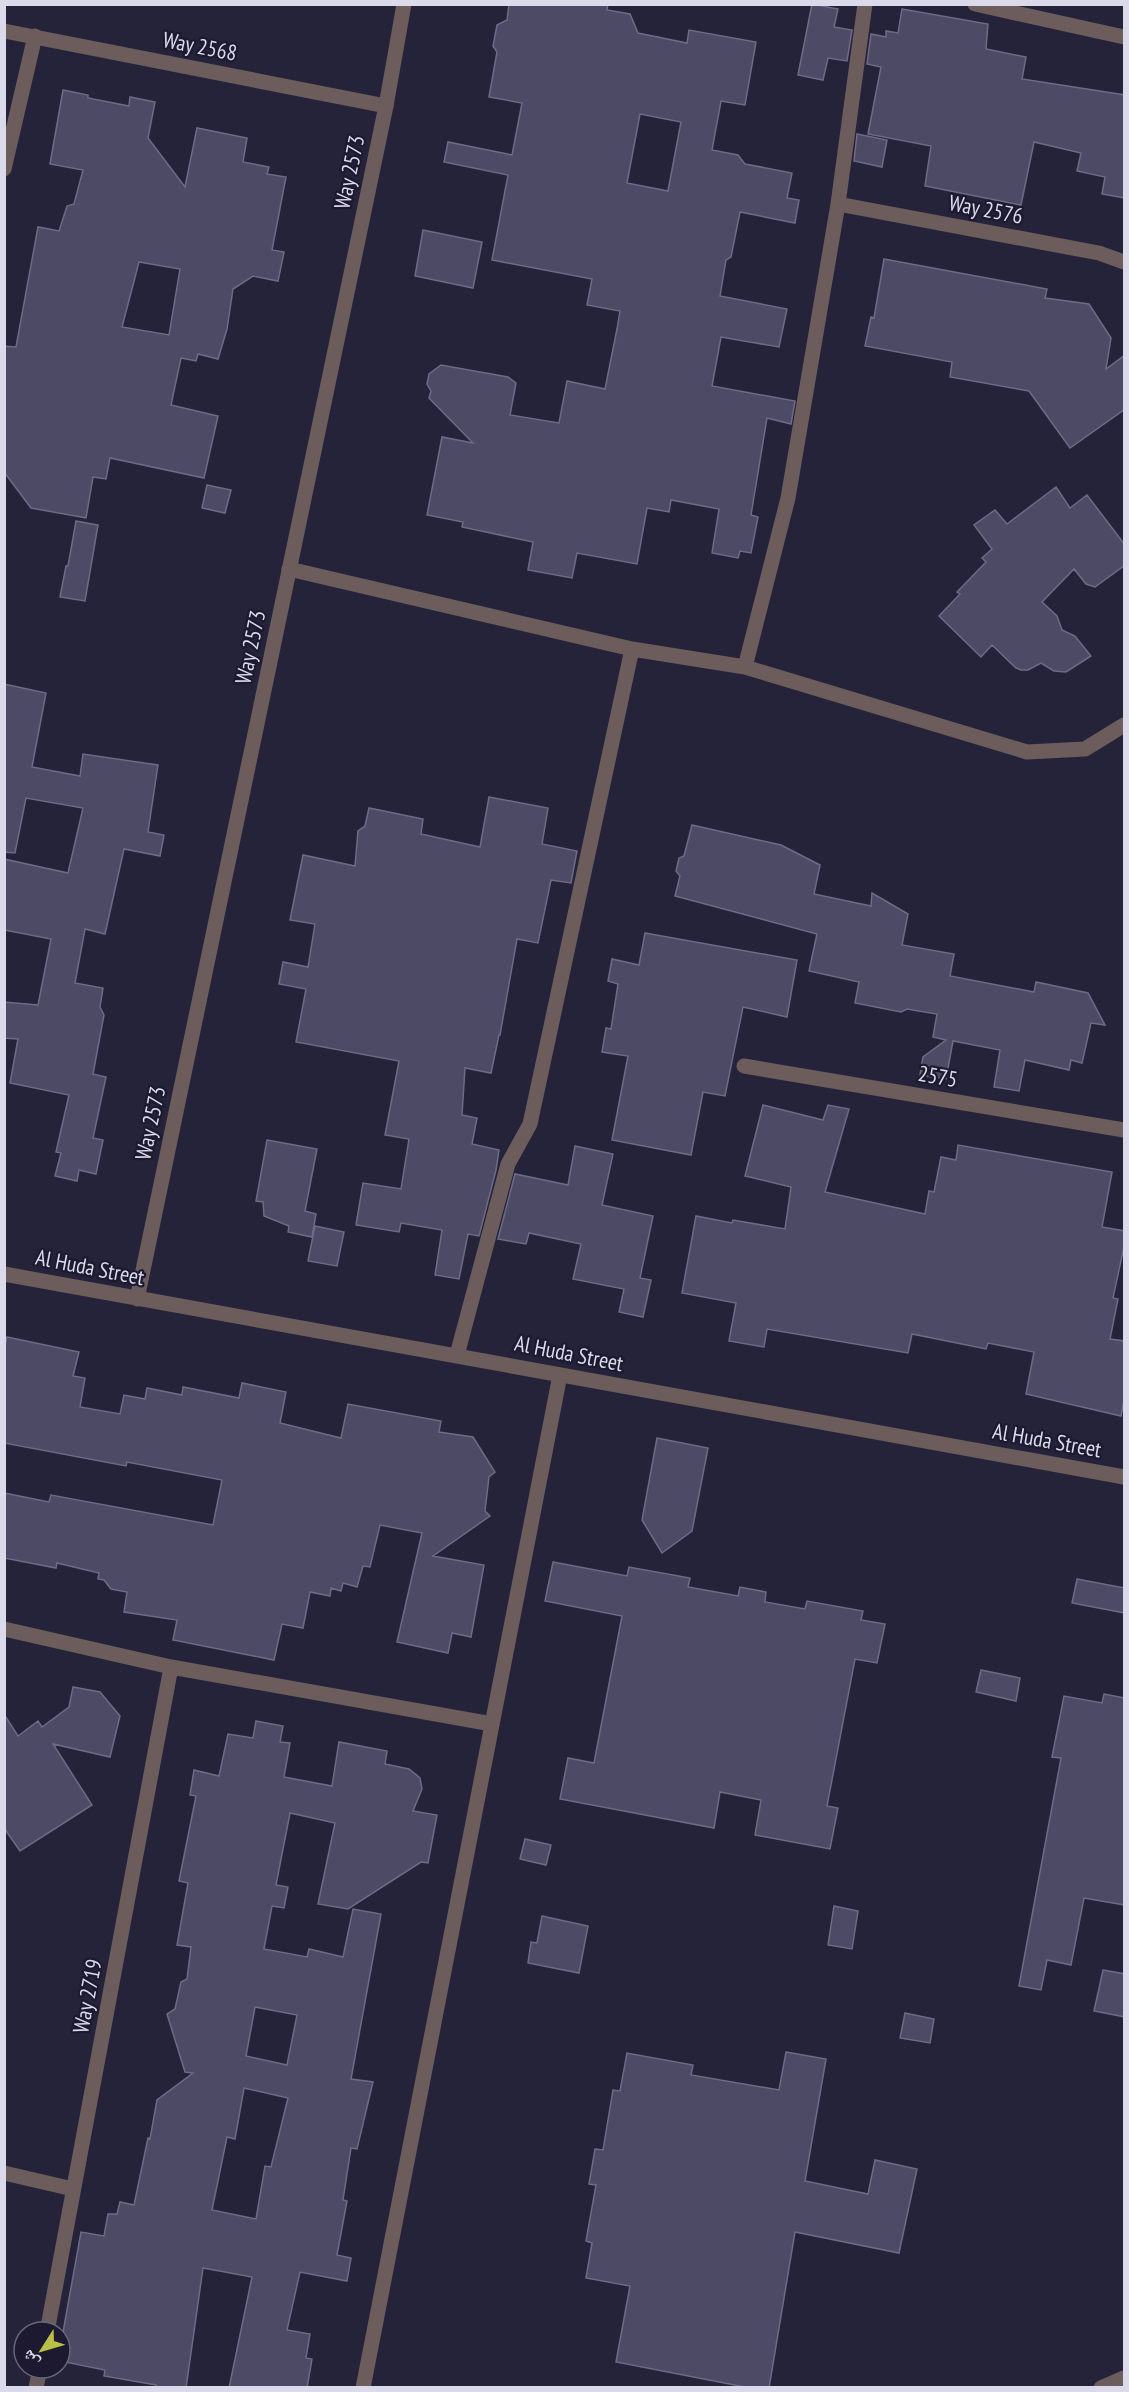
<svg xmlns="http://www.w3.org/2000/svg" width="1129" height="2392" font-family="'PT Sans Narrow','Noto Naskh Arabic',sans-serif">
	<rect width="100%" height="100%" fill="#25233a"/>
	<!-- building -->
	<path fill="#4c4a65" stroke="#6d6b87" stroke-width="1.5" fill-rule="evenodd" d="M 509,4 L 608,4 L 607,10 L 630,14 L 638,33 L 687,43 L 689,30 L 756,42 L 745,105 L 721,101 L 712,150 L 738,155 L 745,164 L 792,173 L 787,198 L 799,200 L 795,223 L 740,212 L 731,257 L 726,260 L 720,296 L 787,309 L 779,347 L 721,337 L 712,386 L 795,401 L 791,424 L 767,418 L 751,515 L 758,517 L 751,553 L 740,551 L 738,558 L 712,553 L 719,509 L 671,500 L 669,512 L 647,508 L 637,564 L 577,553 L 572,578 L 528,570 L 533,542 L 462,527 L 463,522 L 427,515 L 442,437 L 473,443 L 429,398 L 431,391 L 427,384 L 429,374 L 441,365 L 508,377 L 516,383 L 510,415 L 559,423 L 567,381 L 605,389 L 617,329 L 620,311 L 587,305 L 592,279 L 492,260 L 508,175 L 444,162 L 448,142 L 512,155 L 522,103 L 489,97 L 497,52 L 493,46 L 497,25 L 507,20 ZM 640,114 L 681,122 L 668,191 L 627,183 Z
		M 812,4 L 838,9 L 834,27 L 852,30 L 847,61 L 828,58 L 823,80 L 798,75 Z
		M 902,9 L 988,24 L 986,49 L 1026,57 L 1022,79 L 1125,95 L 1125,198 L 1102,194 L 1105,177 L 1077,171 L 1081,153 L 1034,142 L 1021,205 L 925,186 L 931,146 L 868,134 L 881,67 L 867,64 L 871,34 L 886,37 L 886,31 L 898,33 Z
		M 63,90 L 88,95 L 88,98 L 129,106 L 130,97 L 155,102 L 148,138 L 185,187 L 197,128 L 247,138 L 243,162 L 269,167 L 267,174 L 286,177 L 272,250 L 284,252 L 278,281 L 253,276 L 233,289 L 227,329 L 218,359 L 198,354 L 196,361 L 181,358 L 171,405 L 218,416 L 204,478 L 110,458 L 106,479 L 93,477 L 86,518 L 31,508 L 4,472 L 4,346 L 16,347 L 38,227 L 59,231 L 67,206 L 74,204 L 83,170 L 50,164 ZM 139,262 L 180,269 L 169,335 L 122,327 Z
		M 857,134 L 887,140 L 882,167 L 854,161 Z
		M 423,230 L 482,242 L 473,288 L 415,276 Z
		M 884,259 L 1047,289 L 1045,298 L 1089,304 L 1111,338 L 1106,369 L 1125,355 L 1125,409 L 1070,448 L 1029,391 L 950,377 L 952,362 L 865,346 L 871,317 L 874,318 Z
		M 207,485 L 231,490 L 225,513 L 202,508 Z
		M 1056,487 L 1070,508 L 1087,495 L 1125,545 L 1125,565 L 1095,587 L 1086,584 L 1074,569 L 1042,602 L 1057,616 L 1062,630 L 1075,636 L 1091,656 L 1066,672 L 1054,671 L 1041,663 L 1028,670 L 1021,670 L 1016,668 L 992,645 L 981,657 L 939,616 L 960,594 L 957,592 L 986,562 L 982,558 L 992,549 L 974,525 L 995,510 L 1007,524 Z
		M 76,521 L 98,525 L 85,601 L 60,597 L 66,566 L 68,566 Z
		M 4,684 L 46,693 L 32,767 L 80,776 L 83,754 L 158,765 L 148,832 L 164,835 L 160,856 L 124,849 L 105,934 L 85,929 L 75,983 L 103,988 L 100,1007 L 104,1015 L 93,1074 L 106,1077 L 93,1138 L 103,1140 L 96,1174 L 79,1170 L 77,1181 L 55,1176 L 61,1153 L 56,1152 L 69,1095 L 10,1083 L 18,1039 L 4,1038 L 4,1002 L 38,1005 L 51,939 L 4,930 L 4,859 L 68,873 L 83,808 L 26,798 L 15,853 L 4,852 Z
		M 489,797 L 548,808 L 542,844 L 577,851 L 571,883 L 551,880 L 538,943 L 517,939 L 500,1035 L 499,1035 L 491,1073 L 465,1068 L 462,1115 L 477,1118 L 472,1144 L 499,1150 L 496,1170 L 479,1236 L 468,1234 L 459,1279 L 435,1275 L 442,1230 L 401,1223 L 399,1232 L 356,1225 L 363,1183 L 401,1189 L 409,1139 L 385,1135 L 399,1061 L 296,1042 L 306,989 L 279,984 L 283,962 L 308,967 L 315,924 L 290,920 L 303,855 L 355,866 L 358,831 L 365,826 L 369,808 L 423,819 L 421,834 L 480,847 Z
		M 692,825 L 781,845 L 820,865 L 814,894 L 871,906 L 872,893 L 908,914 L 902,945 L 954,954 L 950,976 L 1034,992 L 1036,982 L 1088,993 L 1105,1025 L 1091,1023 L 1082,1063 L 1071,1060 L 1069,1070 L 1025,1060 L 1019,1091 L 994,1087 L 1000,1050 L 953,1041 L 946,1079 L 920,1075 L 923,1057 L 946,1040 L 933,1037 L 937,1014 L 907,1009 L 901,1012 L 855,1003 L 859,982 L 809,971 L 817,934 L 675,896 L 680,876 L 676,871 L 679,858 L 684,856 Z
		M 645,933 L 797,960 L 787,1017 L 743,1007 L 725,1096 L 703,1092 L 691,1155 L 612,1140 L 628,1056 L 602,1052 L 606,1028 L 611,1029 L 618,984 L 608,981 L 612,959 L 639,965 Z
		M 763,1105 L 823,1120 L 828,1105 L 849,1109 L 825,1192 L 925,1214 L 929,1191 L 934,1192 L 941,1157 L 956,1160 L 958,1145 L 1112,1172 L 1102,1227 L 1125,1231 L 1125,1242 L 1113,1298 L 1118,1299 L 1110,1339 L 1125,1341 L 1125,1396 L 1121,1416 L 1026,1394 L 1034,1352 L 988,1343 L 986,1349 L 912,1334 L 908,1353 L 767,1329 L 764,1347 L 729,1341 L 736,1303 L 682,1293 L 696,1216 L 732,1223 L 733,1220 L 785,1229 L 791,1187 L 745,1176 Z
		M 267,1140 L 317,1149 L 305,1211 L 316,1214 L 312,1237 L 288,1232 L 289,1226 L 264,1216 L 263,1202 L 256,1201 Z
		M 575,1146 L 613,1154 L 602,1205 L 653,1216 L 640,1278 L 651,1280 L 643,1317 L 619,1312 L 624,1289 L 573,1279 L 581,1244 L 529,1233 L 526,1244 L 498,1239 L 515,1174 L 568,1185 Z
		M 315,1226 L 344,1232 L 337,1266 L 308,1261 Z
		M 7,1337 L 79,1352 L 73,1376 L 85,1378 L 80,1407 L 120,1414 L 124,1395 L 145,1399 L 147,1388 L 182,1395 L 183,1387 L 239,1398 L 242,1383 L 286,1392 L 280,1423 L 341,1438 L 348,1404 L 441,1421 L 439,1432 L 473,1437 L 495,1472 L 489,1477 L 485,1511 L 490,1516 L 433,1556 L 484,1565 L 471,1637 L 452,1633 L 448,1653 L 397,1642 L 422,1533 L 380,1525 L 370,1567 L 363,1566 L 357,1587 L 343,1583 L 341,1591 L 331,1588 L 330,1596 L 310,1592 L 303,1628 L 282,1624 L 274,1660 L 173,1640 L 177,1620 L 124,1612 L 127,1592 L 111,1589 L 104,1580 L 98,1579 L 99,1573 L 57,1563 L 56,1568 L 4,1558 L 4,1493 L 49,1502 L 51,1495 L 213,1525 L 222,1480 L 127,1462 L 126,1466 L 4,1443 L 4,1350 Z
		M 657,1438 L 708,1448 L 692,1531 L 662,1553 L 642,1520 Z
		M 553,1562 L 627,1576 L 629,1567 L 690,1578 L 688,1587 L 738,1596 L 740,1587 L 766,1592 L 765,1602 L 805,1609 L 807,1601 L 863,1611 L 861,1620 L 885,1624 L 877,1663 L 855,1659 L 827,1806 L 838,1808 L 830,1849 L 755,1835 L 761,1800 L 720,1792 L 714,1828 L 560,1799 L 568,1758 L 594,1763 L 622,1616 L 545,1601 Z
		M 1077,1579 L 1125,1588 L 1125,1613 L 1072,1603 Z
		M 981,1670 L 1020,1678 L 1016,1701 L 976,1692 Z
		M 73,1687 L 100,1692 L 120,1716 L 110,1757 L 53,1744 L 92,1805 L 20,1851 L 4,1828 L 4,1714 L 18,1736 L 38,1721 L 42,1727 L 69,1707 Z
		M 1104,1694 L 1125,1698 L 1125,1905 L 1084,1898 L 1071,1965 L 1047,1960 L 1041,1990 L 1019,1986 L 1061,1758 L 1052,1757 L 1064,1696 L 1102,1703 Z
		M 256,1721 L 283,1726 L 280,1742 L 290,1743 L 284,1777 L 332,1786 L 339,1742 L 387,1751 L 385,1764 L 409,1769 L 420,1778 L 422,1789 L 413,1811 L 437,1815 L 428,1863 L 421,1862 L 348,1909 L 318,1904 L 335,1823 L 290,1813 L 276,1885 L 288,1887 L 284,1908 L 272,1906 L 264,1949 L 307,1957 L 309,1949 L 343,1957 L 353,1909 L 381,1914 L 351,2079 L 373,2082 L 357,2149 L 351,2148 L 343,2200 L 347,2201 L 337,2255 L 351,2258 L 347,2281 L 300,2272 L 287,2330 L 310,2334 L 306,2358 L 312,2359 L 307,2388 L 229,2388 L 252,2277 L 203,2268 L 186,2388 L 156,2388 L 156,2385 L 104,2376 L 105,2370 L 60,2361 L 60,2349 L 81,2232 L 104,2236 L 108,2214 L 117,2214 L 120,2202 L 134,2205 L 148,2138 L 150,2139 L 157,2100 L 193,2073 L 185,2072 L 167,2014 L 175,2009 L 181,1982 L 187,1979 L 191,1947 L 177,1945 L 188,1883 L 179,1881 L 196,1796 L 190,1795 L 194,1770 L 219,1776 L 228,1734 L 253,1738 ZM 255,2007 L 297,2015 L 287,2065 L 246,2056 ZM 244,2088 L 288,2098 L 271,2167 L 265,2166 L 256,2219 L 212,2210 L 227,2137 L 235,2139 Z
		M 525,1839 L 551,1845 L 546,1865 L 520,1859 Z
		M 834,1906 L 858,1911 L 852,1949 L 828,1945 Z
		M 542,1916 L 588,1926 L 579,1973 L 528,1963 L 531,1942 L 537,1943 Z
		M 1103,1970 L 1125,1974 L 1125,2017 L 1094,2011 Z
		M 905,2013 L 934,2019 L 930,2043 L 900,2038 Z
		M 786,2052 L 826,2059 L 805,2181 L 868,2194 L 875,2160 L 917,2169 L 899,2253 L 795,2232 L 769,2388 L 750,2388 L 616,2362 L 630,2286 L 586,2278 L 592,2243 L 586,2241 L 596,2185 L 589,2184 L 595,2149 L 603,2150 L 613,2090 L 620,2091 L 627,2053 L 693,2065 L 691,2075 L 779,2090 Z"/>
	<g fill="none" stroke-linecap="round" stroke-linejoin="round">
		<!-- minor -->
		<path stroke="#6c5d5c" stroke-width="15" d="M 975,4 L 1124,37
			M 4,31 L 386,106
			M 4,169 L 35,36
			M 838,204 L 1099,253 L 1124,262
			M 289,569 L 632,649 L 745,667 L 788,498 L 838,204 L 865,4
			M 745,667 L 1027,752 L 1085,749 L 1124,725
			M 744,1066 L 1124,1130
			M 457,1355 L 508,1164 L 530,1124 L 632,649
			M 4,1629 L 171,1667 L 492,1724
			M 4,2173 L 73,2189
			M 47,2332 L 171,1667
			M 36,2388 L 40,2368
			M 363,2388 L 560,1375
			M 1101,2388 L 1124,2378"/>
		<!-- tertiary -->
		<path stroke="#6c5d5c" stroke-width="15" d="M 4,1274 L 1124,1477
			M 137,1299 L 386,106 L 404,4"/>
	</g>
	<g text-anchor="middle" stroke-width="4.5" stroke-linejoin="round" paint-order="stroke">
		<!-- street labels -->
		<g font-size="22" fill="#dbdaea" stroke="#1c1930">
			<text transform="translate(200 46) rotate(11)" y="8">Way 2568</text>
			<text transform="translate(349 172) rotate(-78)" y="8">Way 2573</text>
			<text transform="translate(986 209) rotate(11)" y="8">Way 2576</text>
			<text transform="translate(250 647) rotate(-78)" y="8">Way 2573</text>
			<text transform="translate(938 1076) rotate(10)" y="8">2575</text>
			<text transform="translate(150 1123) rotate(-78)" y="8">Way 2573</text>
			<text transform="translate(90 1267) rotate(11)" y="8">Al Huda Street</text>
			<text transform="translate(569 1353) rotate(11)" y="8">Al Huda Street</text>
			<text transform="translate(1047 1440) rotate(10)" y="8">Al Huda Street</text>
			<text transform="translate(87 1996) rotate(-79)" y="8">Way 2719</text>
		</g>
	</g>
	<!-- border -->
	<rect width="1129" height="2392" fill="none" stroke="#dbdaea" stroke-width="12"/>
	<!-- north arrow -->
	<g transform="translate(42 2350) rotate(233)"><circle r="28" fill="#1c1930" stroke="#68667a" stroke-width="1.5"/>
	<path d="M0-4.5L10 22L0 15L-10 22Z" fill="#bac045"/>
	<text y="-9" font-size="16" font-weight="bold" text-anchor="middle" fill="#dbdaea">ش</text>
	</g>
</svg>
